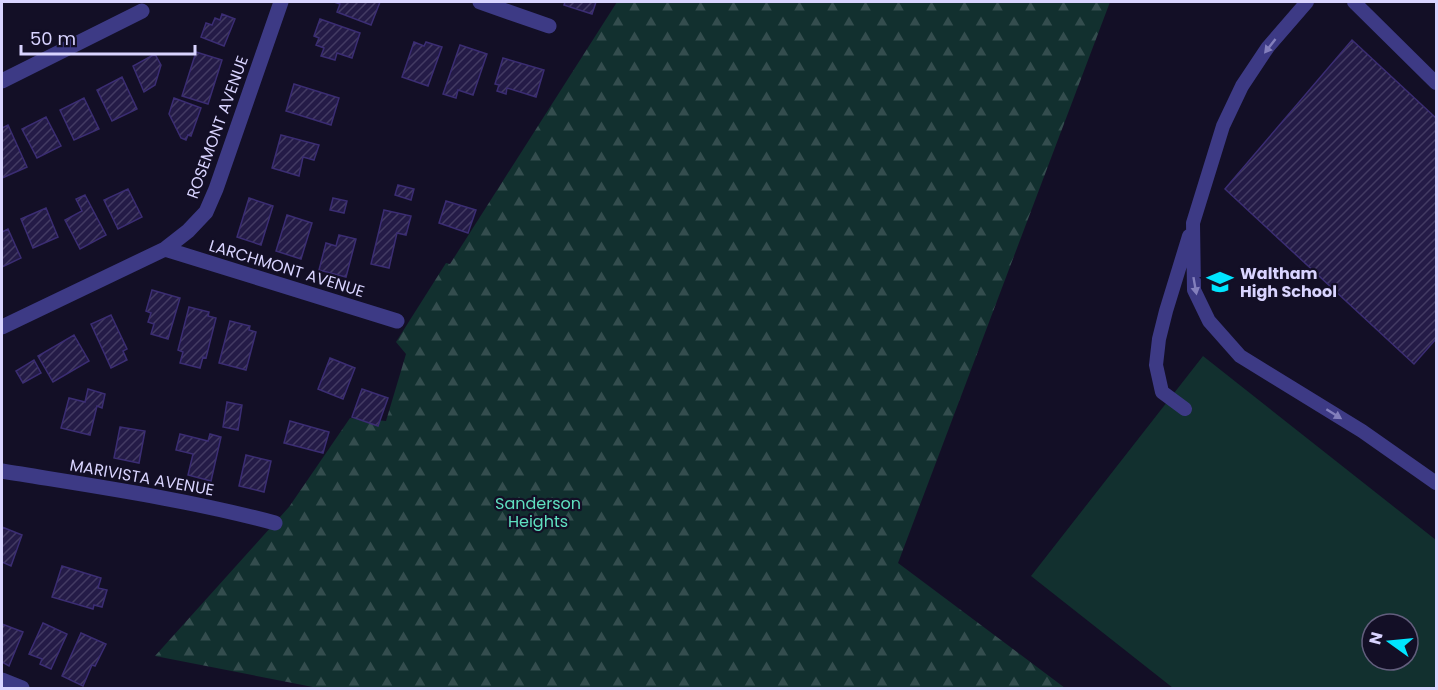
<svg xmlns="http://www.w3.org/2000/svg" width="1438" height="690" font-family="Poppins,sans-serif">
	<defs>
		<pattern id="forest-firs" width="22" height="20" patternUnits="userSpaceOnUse" patternTransform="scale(1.5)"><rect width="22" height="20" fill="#12302f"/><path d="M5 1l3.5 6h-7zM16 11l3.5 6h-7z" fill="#344d4e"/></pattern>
		<pattern id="building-hatch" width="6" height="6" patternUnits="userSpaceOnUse" patternTransform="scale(1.5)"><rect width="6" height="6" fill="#241b47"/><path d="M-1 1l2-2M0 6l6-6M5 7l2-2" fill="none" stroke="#433b63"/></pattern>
	</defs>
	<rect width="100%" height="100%" fill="#130f26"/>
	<!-- grass -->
	<path fill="#12302f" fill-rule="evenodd" d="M 1203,356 L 1436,540 L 1436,688 L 1173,688 L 1031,576 ZM 1372,624 L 1408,624 L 1408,660 L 1372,660 Z"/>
	<!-- forest -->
	<path fill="url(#forest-firs)" d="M 617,2 L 1110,2 L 898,563 L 1065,688 L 318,688 L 155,656 L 289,507 L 350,418 L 386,421 L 406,354 L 396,342 L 446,263 L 450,264 Z"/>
	<!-- building -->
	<path fill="url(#building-hatch)" stroke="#3b2d73" stroke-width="1.5" d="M 334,2 L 380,2 L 371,25 L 337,12 L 340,4 Z
		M 565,2 L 596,2 L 592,14 L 564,5 Z
		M 222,14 L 235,19 L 224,46 L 201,37 L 206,23 L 212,25 L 215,18 L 220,20 Z
		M 320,19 L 360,33 L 352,58 L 337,53 L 335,60 L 321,56 L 324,48 L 316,45 L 319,38 L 314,36 Z
		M 1352,40 L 1436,118 L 1436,339 L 1414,364 L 1225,189 Z
		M 414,42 L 424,46 L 426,42 L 442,47 L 428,86 L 402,77 Z
		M 460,45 L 487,54 L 473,95 L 458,90 L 456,98 L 443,94 Z
		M 196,52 L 222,60 L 208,104 L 182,96 Z
		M 155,54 L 161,65 L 155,85 L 144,92 L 133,66 Z
		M 503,58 L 544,70 L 536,97 L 507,88 L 506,94 L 497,91 L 499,85 L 495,84 Z
		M 122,77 L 137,109 L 112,121 L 97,90 Z
		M 294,84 L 339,98 L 331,125 L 286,111 Z
		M 84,98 L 99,129 L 74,140 L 60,110 Z
		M 174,98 L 201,108 L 191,136 L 188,135 L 186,140 L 181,138 L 169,114 Z
		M 46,117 L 61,146 L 37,158 L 22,129 Z
		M 8,125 L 27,167 L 2,178 L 2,128 Z
		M 281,135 L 319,145 L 314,160 L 303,157 L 299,176 L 272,168 Z
		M 398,185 L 414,189 L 411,200 L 395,195 Z
		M 128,189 L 142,217 L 118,229 L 104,200 Z
		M 85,195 L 106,235 L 80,249 L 65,220 L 82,211 L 76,199 Z
		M 249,198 L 273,206 L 261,245 L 237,237 Z
		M 333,198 L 347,201 L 344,213 L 330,210 Z
		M 446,201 L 476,210 L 468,233 L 439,223 Z
		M 46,208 L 58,237 L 33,248 L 21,219 Z
		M 384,210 L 411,216 L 406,235 L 397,233 L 389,268 L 371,264 Z
		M 287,215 L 312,223 L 301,259 L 276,251 Z
		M 8,229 L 21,258 L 2,267 L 2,232 Z
		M 339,235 L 356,239 L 346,277 L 319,270 L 326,243 L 336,246 Z
		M 152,290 L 180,298 L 168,339 L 151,334 L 154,324 L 148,322 L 151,313 L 146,311 Z
		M 189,307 L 209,312 L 208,316 L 216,318 L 206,358 L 203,357 L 200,368 L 180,363 L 183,352 L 178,350 Z
		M 111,315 L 127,349 L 123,351 L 127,360 L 111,368 L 91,324 Z
		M 230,321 L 250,326 L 249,330 L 256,332 L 246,370 L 219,363 Z
		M 74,335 L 89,361 L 53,382 L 38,356 Z
		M 330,358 L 355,368 L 343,399 L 318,389 Z
		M 34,360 L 41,373 L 23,383 L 16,371 Z
		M 88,389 L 105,394 L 102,408 L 97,406 L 90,435 L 61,428 L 69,398 L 85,402 Z
		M 362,389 L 388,398 L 378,426 L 352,417 Z
		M 227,402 L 242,405 L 238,430 L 223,427 Z
		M 290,421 L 329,432 L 323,453 L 284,443 Z
		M 120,427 L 145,431 L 139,463 L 114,458 Z
		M 180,434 L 208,441 L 210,434 L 221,437 L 211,481 L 188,475 L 193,454 L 176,450 Z
		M 246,455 L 271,461 L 264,492 L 239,486 Z
		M 2,527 L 22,535 L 11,566 L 2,562 Z
		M 62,566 L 101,578 L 98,588 L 107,590 L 102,607 L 94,605 L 93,609 L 52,597 Z
		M 43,623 L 67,634 L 51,669 L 40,664 L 42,659 L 29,654 Z
		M 2,624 L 23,632 L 9,666 L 2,662 Z
		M 81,633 L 106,644 L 95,666 L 92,665 L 83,686 L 62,676 Z"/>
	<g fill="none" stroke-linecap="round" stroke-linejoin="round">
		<!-- lane -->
		<path stroke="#3d3a85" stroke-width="14" d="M 1307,2 L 1268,47 L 1242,86 L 1223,126 L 1193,223 L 1194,290 L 1209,321 L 1240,356 L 1362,431 L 1436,483
			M 1354,2 L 1436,83
			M 1185,409 L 1162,392 L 1156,365 L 1159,339 L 1166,311 L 1189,236"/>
		<!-- street -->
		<path stroke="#3d3a85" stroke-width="15" d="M 480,2 L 549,26
			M 2,81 L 142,11
			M 165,249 L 397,321
			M 2,327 L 165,249 L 188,231 L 206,212 L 216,189 L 281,2
			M 2,471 C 93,486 186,499 275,523
			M 2,680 L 22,688"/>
	</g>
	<!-- one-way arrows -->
	<defs><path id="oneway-solid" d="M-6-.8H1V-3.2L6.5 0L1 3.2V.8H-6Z" transform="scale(1.5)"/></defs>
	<g fill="#837fbc">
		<use href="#oneway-solid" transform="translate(1270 46) rotate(128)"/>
		<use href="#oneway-solid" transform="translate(1195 286) rotate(80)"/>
		<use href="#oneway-solid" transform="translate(1334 414) rotate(32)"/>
	</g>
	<!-- icons -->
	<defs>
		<g id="school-bare" transform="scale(2.07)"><path d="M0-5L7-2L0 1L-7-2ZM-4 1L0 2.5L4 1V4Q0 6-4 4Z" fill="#00e5ff" stroke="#130f26" stroke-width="2.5" paint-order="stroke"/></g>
	</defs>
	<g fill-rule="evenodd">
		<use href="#school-bare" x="1220" y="282"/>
	</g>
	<g text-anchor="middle" stroke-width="4.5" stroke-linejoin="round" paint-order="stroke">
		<!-- street labels -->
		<g font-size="16" fill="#d9d4ff" stroke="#130f26">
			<text transform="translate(217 127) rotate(-70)" y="6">ROSEMONT AVENUE</text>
			<text transform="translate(287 268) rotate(17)" y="6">LARCHMONT AVENUE</text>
			<text transform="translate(142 477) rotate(10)" y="6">MARIVISTA AVENUE</text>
		</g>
		<!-- poi labels -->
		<g font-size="16" font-weight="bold" fill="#d9d4ff" stroke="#130f26" text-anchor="start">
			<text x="1240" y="279">Waltham<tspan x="1240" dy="18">High School</tspan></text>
		</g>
		<!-- park labels -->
		<g font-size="16" fill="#5fe0c0" stroke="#130f26">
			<text x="538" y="509">Sanderson<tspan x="538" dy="18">Heights</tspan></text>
		</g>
	</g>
	<!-- border -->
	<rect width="1438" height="690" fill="none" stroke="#d9d4ff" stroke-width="6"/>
	<!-- north arrow -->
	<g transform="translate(1390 642) rotate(285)"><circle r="28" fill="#130f26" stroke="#625e7d" stroke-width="1.5"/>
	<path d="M0-4.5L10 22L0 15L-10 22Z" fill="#00e5ff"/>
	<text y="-9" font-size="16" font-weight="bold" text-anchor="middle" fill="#d9d4ff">N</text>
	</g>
	<!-- scale -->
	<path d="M21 45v9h174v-9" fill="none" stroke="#d9d4ff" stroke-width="3"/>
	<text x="30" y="45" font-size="18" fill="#d9d4ff" stroke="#130f26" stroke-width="4.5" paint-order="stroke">50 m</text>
</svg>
